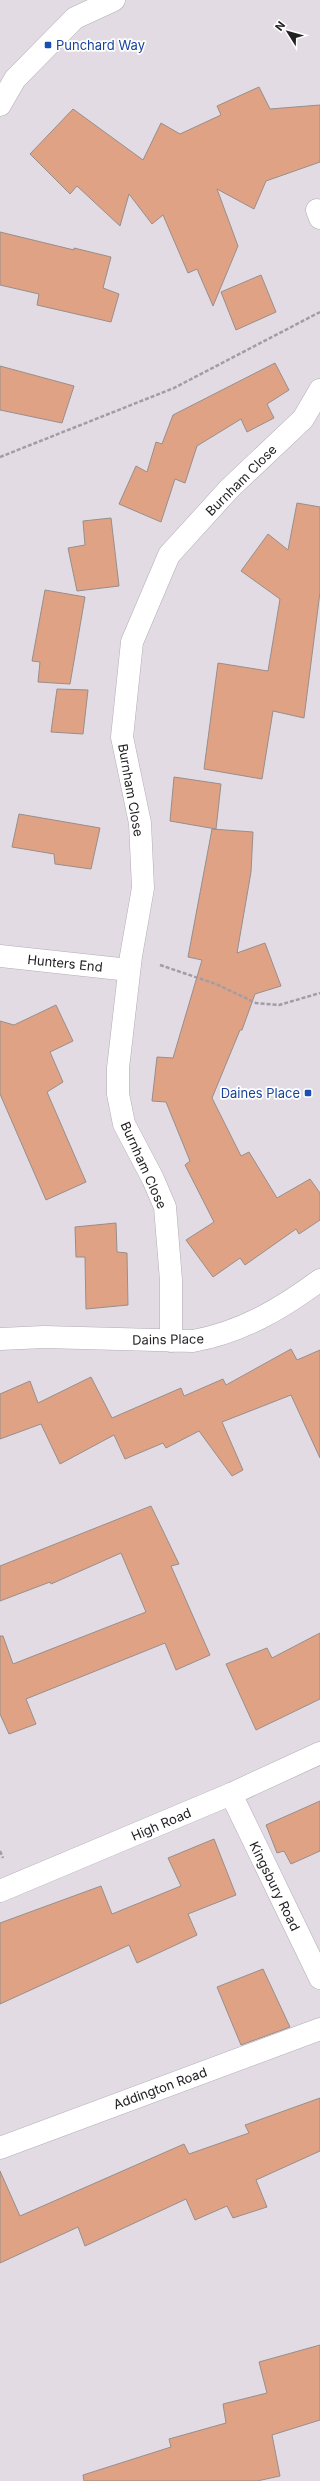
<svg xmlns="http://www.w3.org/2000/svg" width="320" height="2481" font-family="Inter,sans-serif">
	<rect width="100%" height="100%" fill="#e2dbe4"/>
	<!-- building -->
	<path fill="#e0a285" stroke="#988e8a" d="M 259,87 L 270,109 L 320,105 L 320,162 L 266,181 L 254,209 L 217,189 L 238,246 L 213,306 L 197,269 L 188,273 L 163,215 L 152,224 L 129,194 L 120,226 L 77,186 L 70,194 L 30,154 L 73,109 L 143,160 L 161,123 L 180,134 L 221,115 L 217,106 Z
		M 0,232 L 74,250 L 74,248 L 111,257 L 103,288 L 119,294 L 111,322 L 37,305 L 39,294 L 0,285 Z
		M 261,275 L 276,312 L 236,330 L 221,292 Z
		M 275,363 L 289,390 L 267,404 L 274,418 L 247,432 L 241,419 L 197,446 L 185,483 L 175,479 L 161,522 L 119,504 L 136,466 L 147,472 L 156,442 L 162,444 L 173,415 Z
		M 0,366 L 74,386 L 62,423 L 0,410 Z
		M 297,503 L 320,507 L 320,592 L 304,718 L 273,711 L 262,779 L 204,769 L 218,663 L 268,671 L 280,599 L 241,571 L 268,534 L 288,550 Z
		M 111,518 L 119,586 L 77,591 L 68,548 L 85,545 L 83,521 Z
		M 45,590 L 85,597 L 70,684 L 38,682 L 40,662 L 32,661 Z
		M 57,689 L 88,690 L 83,734 L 51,732 Z
		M 174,777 L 221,784 L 216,829 L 170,821 Z
		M 19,814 L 100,828 L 91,869 L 55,864 L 54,854 L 12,847 Z
		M 212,829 L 253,832 L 251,872 L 237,953 L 265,943 L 281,986 L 255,994 L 242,1030 L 240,1030 L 212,1098 L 241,1156 L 249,1152 L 277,1198 L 310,1179 L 320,1193 L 320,1220 L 299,1234 L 296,1229 L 245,1265 L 240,1258 L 213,1277 L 186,1240 L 214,1222 L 185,1165 L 190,1161 L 166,1102 L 152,1101 L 157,1057 L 173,1058 L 202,960 L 188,957 Z
		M 56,1005 L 73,1041 L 50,1052 L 63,1082 L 47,1092 L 86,1182 L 46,1200 L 0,1094 L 0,1021 L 14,1025 Z
		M 116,1223 L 117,1252 L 127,1253 L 128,1305 L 86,1309 L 85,1257 L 76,1257 L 75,1227 Z
		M 291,1349 L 297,1360 L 320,1350 L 320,1458 L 291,1395 L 222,1422 L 243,1470 L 232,1476 L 199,1431 L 166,1448 L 163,1443 L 125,1459 L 114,1435 L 60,1464 L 41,1424 L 0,1439 L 0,1394 L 30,1381 L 38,1403 L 91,1377 L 112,1418 L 181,1388 L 184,1396 L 223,1379 L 226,1385 Z
		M 151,1506 L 179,1564 L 171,1566 L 210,1655 L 176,1670 L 165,1643 L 26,1699 L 36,1724 L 9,1734 L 0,1714 L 0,1636 L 3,1636 L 13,1664 L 146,1612 L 121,1553 L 51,1584 L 50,1582 L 0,1601 L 0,1566 Z
		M 320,1633 L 320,1699 L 256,1730 L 226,1664 L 267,1648 L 272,1658 Z
		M 320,1801 L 320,1851 L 291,1864 L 284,1851 L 277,1853 L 266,1825 Z
		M 214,1839 L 236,1895 L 188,1914 L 197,1935 L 137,1963 L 129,1945 L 0,2004 L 0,1923 L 101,1886 L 112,1914 L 181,1886 L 168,1858 Z
		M 263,1969 L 290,2027 L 241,2045 L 217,1987 Z
		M 320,2098 L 320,2151 L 256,2180 L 267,2207 L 233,2218 L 227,2206 L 195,2220 L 186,2199 L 85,2246 L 78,2227 L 0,2263 L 0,2171 L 20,2216 L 184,2144 L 189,2154 L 249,2133 L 245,2125 Z
		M 320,2345 L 320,2420 L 272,2435 L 280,2476 L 257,2481 L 84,2481 L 83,2475 L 171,2447 L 169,2439 L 226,2423 L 223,2404 L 267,2393 L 259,2362 Z"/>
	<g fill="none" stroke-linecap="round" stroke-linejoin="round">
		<!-- street casing -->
		<g stroke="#b2acb4" stroke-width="23">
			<path id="street" d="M 317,210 L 320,218
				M 0,956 L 129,970
				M 0,1339 L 44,1337 L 193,1341 C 242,1332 281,1309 320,1280
				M 171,1341 L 171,1280 L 165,1207 L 153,1179 L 124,1124 L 118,1094 L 118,1068 L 131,956 L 143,888 L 140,823 L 122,737 L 132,642 L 169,555 L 229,489 L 303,419 L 320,390
				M 231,1794 L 320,1978
				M 0,2148 L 320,2029"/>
		</g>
		<!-- secondary casing -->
		<g stroke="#b2acb4" stroke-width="23">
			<path id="secondary" d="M 0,105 L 15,79 L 75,18 L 114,0
				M 0,1891 L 231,1794 L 320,1753"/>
		</g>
		<!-- path -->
		<path stroke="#a29da4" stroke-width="2.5" stroke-dasharray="4 2" stroke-linecap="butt" d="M 0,457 L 174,388 L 320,312
			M 160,965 L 216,984 L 256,1003 L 279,1005 L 320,993
			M 0,1851 L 3,1858"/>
		<!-- street -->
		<use href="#street" stroke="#fff" stroke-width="22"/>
		<!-- secondary -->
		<use href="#secondary" stroke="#fff" stroke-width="22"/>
	</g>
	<!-- markers -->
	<g fill="#1a4fb4" stroke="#fff" stroke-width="1.5">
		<rect x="44" y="41" width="8" height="8" rx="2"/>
		<rect x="304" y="1089" width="8" height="8" rx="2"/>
	</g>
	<g text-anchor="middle" stroke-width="3.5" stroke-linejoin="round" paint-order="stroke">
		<!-- transit labels -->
		<g font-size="13" fill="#164399" stroke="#fff" text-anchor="start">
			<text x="56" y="50">Punchard Way</text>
			<text x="300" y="1098" text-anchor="end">Daines Place</text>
		</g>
		<!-- street labels -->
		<g font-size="13" fill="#232124" stroke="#fff">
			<text transform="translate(241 480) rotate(-45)" y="5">Burnham Close</text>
			<text transform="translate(131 790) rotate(80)" y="5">Burnham Close</text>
			<text transform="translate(65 963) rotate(6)" y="5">Hunters End</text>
			<text transform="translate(144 1165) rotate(66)" y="5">Burnham Close</text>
			<text transform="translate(168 1339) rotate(-1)" y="5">Dains Place</text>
			<text transform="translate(161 1824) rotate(-23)" y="5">High Road</text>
			<text transform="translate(275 1886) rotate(64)" y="5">Kingsbury Road</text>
			<text transform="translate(160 2088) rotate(-20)" y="5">Addington Road</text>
		</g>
	</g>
	<!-- north arrow -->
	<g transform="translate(288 32) rotate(307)" stroke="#ffffff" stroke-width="3" paint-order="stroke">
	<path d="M0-3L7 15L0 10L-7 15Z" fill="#232124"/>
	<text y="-6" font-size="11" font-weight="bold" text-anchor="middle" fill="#232124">N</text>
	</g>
</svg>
